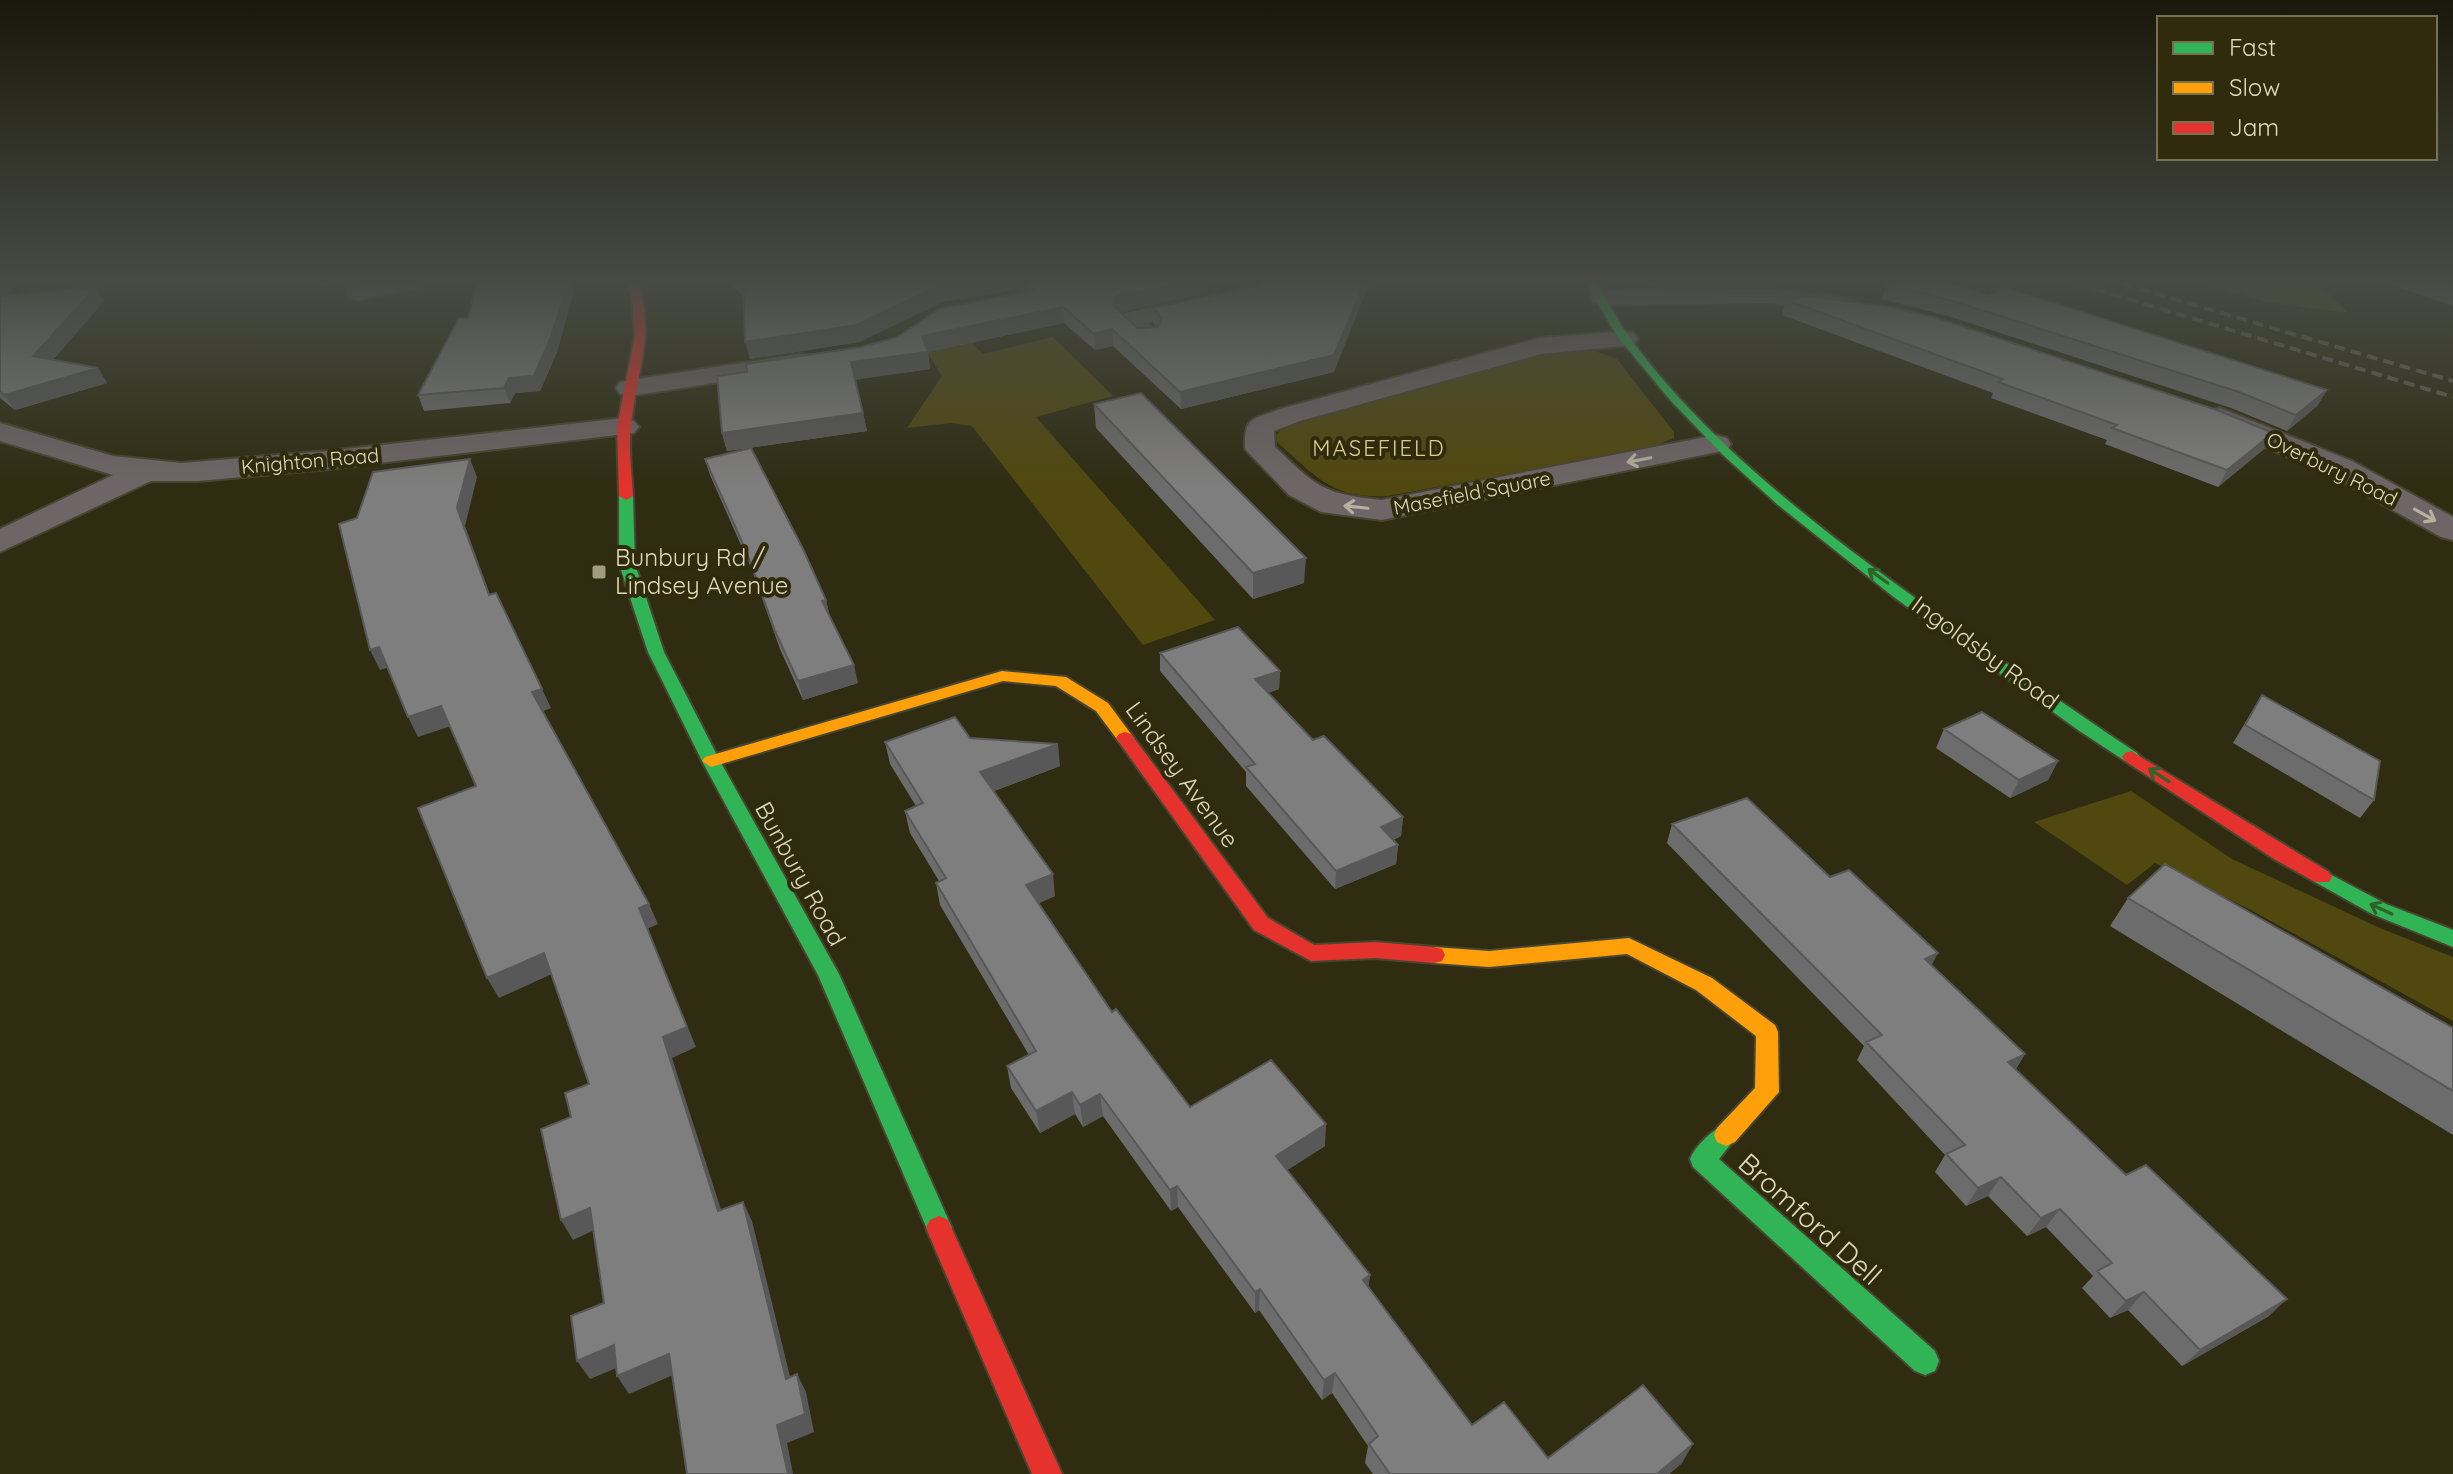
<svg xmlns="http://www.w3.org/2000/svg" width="2453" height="1474" font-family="Quicksand,sans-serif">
	<rect width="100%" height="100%" fill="#2f2c12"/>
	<!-- green -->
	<path fill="#51480f" d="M 1624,279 L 1744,279 L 1749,281 L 1749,285 C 1710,299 1662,289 1624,279 Z
		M 2190,279 L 2313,279 L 2349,313 L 2266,302 Z
		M 1053,337 L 1113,396 L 1036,417 L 1215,620 L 1143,645 L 972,426 L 951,423 L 907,428 L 942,376 L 927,352 L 972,343 L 983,354 Z
		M 1584,347 L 1617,359 L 1674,432 L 1674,438 L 1652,447 L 1388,496 C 1331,499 1317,477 1277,442 L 1276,435 L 1288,423 L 1540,350 Z
		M 2131,791 L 2232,859 L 2380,928 L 2453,957 L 2453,1021 L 2249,909 L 2155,863 L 2127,885 L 2034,822 Z"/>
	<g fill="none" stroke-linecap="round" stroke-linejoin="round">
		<!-- street casing -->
		<g stroke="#484630" stroke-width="4">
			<path id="street" d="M 393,279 L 426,279 L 421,287 L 359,300 L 350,298 L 347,293 L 350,288 Z
				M 1272,279 L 1300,279 L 1279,296 L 1148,323 L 1160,336 L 1156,342 L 1138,342 L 1116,319 L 1120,314 L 1262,285 Z
				M 1771,289 L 1845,298 L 1854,301 L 1858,306 L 1854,311 L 1845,314 L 1771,303 L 1602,305 L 1593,303 L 1590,298 L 1593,293 L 1602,291 Z
				M 1625,331 L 1634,333 L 1638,339 L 1634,345 L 1541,354 L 1300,421 L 1274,431 L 1275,447 C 1317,487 1323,494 1382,500 L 1716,435 L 1727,438 L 1731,444 L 1727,450 L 1382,520 L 1321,512 L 1289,495 L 1245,449 C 1244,416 1252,420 1280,409 L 1540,338 Z
				M 801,354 L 811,356 L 815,362 L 811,368 L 630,396 L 620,394 L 616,388 L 620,382 L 630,380 Z
				M 2220,408 L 2352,461 L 2453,517 L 2453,540 L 2441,537 L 2330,475 L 2210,423 L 2205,417 L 2210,411 Z
				M 624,418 L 634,421 L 639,427 L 634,433 L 328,469 L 198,481 L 151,481 L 0,552 L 0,529 L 113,475 L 0,441 L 0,423 L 113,456 L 181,463 L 328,451 Z"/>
		</g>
		<!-- fast casing -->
		<g stroke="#484630" stroke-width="4">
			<path id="fast" d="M 1584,279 L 1594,279 C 1605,296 1614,314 1625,331 C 1706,445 1830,537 1943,618 C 2007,664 2072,710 2137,753 L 2140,757 L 2137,761 L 2125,761 L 2078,730 L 1895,598 L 1778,505 L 1723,455 L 1671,401 L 1617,336 Z
				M 626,492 L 633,496 L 635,564 L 664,652 L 720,761 L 839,974 L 952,1228 L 948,1236 L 939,1240 L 930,1236 L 818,975 L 702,761 L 648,652 L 619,564 L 619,496 Z
				M 2322,870 L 2386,904 L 2453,930 L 2453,947 L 2372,914 L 2315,882 L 2312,877 L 2315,872 Z
				M 1726,1124 L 1735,1128 L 1738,1135 L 1719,1159 L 1935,1351 L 1939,1361 L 1935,1371 L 1925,1375 L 1915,1371 L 1693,1167 L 1690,1159 C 1696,1145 1712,1130 1726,1124 Z"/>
		</g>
		<!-- slow casing -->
		<g stroke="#484630" stroke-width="4">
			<path id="slow" d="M 1002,671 L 1066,677 L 1108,703 L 1134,738 L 1125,744 L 1119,742 L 1096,711 L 1056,686 L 1003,681 L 711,767 L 702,761 L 705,757 Z
				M 1629,938 L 1712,978 L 1775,1025 L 1778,1032 L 1779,1092 L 1735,1142 L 1726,1146 L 1717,1142 L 1714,1135 L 1717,1128 L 1755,1088 L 1756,1036 L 1696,990 L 1627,954 L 1489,967 L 1434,963 L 1426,961 L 1423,955 L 1426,949 L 1434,947 L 1489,951 Z"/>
		</g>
		<!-- jam casing -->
		<g stroke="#484630" stroke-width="4">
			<path id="jam" d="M 626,279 L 636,279 C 657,335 636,371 631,427 C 628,450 632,473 633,496 L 626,500 L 619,496 L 617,427 L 635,335 L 632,299 Z
				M 1125,732 L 1131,734 L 1268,918 L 1314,945 L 1375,942 L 1434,947 L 1442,949 L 1445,955 L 1442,961 L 1434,963 L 1375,958 L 1311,961 L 1254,930 L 1119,742 L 1116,738 L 1119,734 Z
				M 2131,751 L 2329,872 L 2332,877 L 2329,882 L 2315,882 L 2274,859 L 2125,761 L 2122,757 L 2125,753 Z
				M 939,1216 L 948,1220 L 1062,1474 L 1032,1474 L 926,1228 L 930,1220 Z"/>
		</g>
		<!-- street -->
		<use href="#street" fill="#6f6567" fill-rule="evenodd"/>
		<!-- fast -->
		<use href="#fast" fill="#30b455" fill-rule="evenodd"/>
		<!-- slow -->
		<use href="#slow" fill="#ff9f0a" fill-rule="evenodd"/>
		<!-- jam -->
		<use href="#jam" fill="#e5322d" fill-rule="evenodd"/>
		<!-- rail -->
		<path stroke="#666156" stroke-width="4" stroke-dasharray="11 6" stroke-linecap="butt" d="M 2062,279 L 2453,397
			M 2106,279 L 2453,381"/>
	</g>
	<!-- wall -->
	<path fill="#6d6c6c" d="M 724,279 L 1207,279 L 1208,293 L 1120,312 L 1137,328 L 1156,327 L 1154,325 L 1153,308 L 1334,372 L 1181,409 L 1113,346 L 1095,350 L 1064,323 L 928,352 L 930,369 L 855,379 L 867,431 L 727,451 L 722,433 L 747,372 L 861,347 L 897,337 L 1035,290 L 1028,288 L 945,301 L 859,342 L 750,359 L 743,296 Z
		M 2373,279 L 2453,279 L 2453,306 Z
		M 527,285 L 573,294 L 557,352 L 540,391 L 515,393 L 510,403 L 424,411 L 418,395 L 468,318 Z
		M 1887,285 L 1989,296 L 2327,390 L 2317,406 L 2287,431 L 2231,408 L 1948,316 L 1882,299 Z
		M 0,296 L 104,301 L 53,360 L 98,368 L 107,383 L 15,410 L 0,398 Z
		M 1786,300 L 2273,433 L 2264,449 L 2218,487 L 2105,444 L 2107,440 L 1991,398 L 1993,393 L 1782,315 Z
		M 1094,404 L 1304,583 L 1253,599 L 1096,428 Z
		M 705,459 L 826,600 L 830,617 L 858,683 L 803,700 L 780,649 L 752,570 L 710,475 Z
		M 1160,653 L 1280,671 L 1279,689 L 1268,693 L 1313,740 L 1403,817 L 1401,836 L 1393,840 L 1398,845 L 1396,864 L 1335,889 L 1246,786 L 1246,772 L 1160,671 Z
		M 2262,695 L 2374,800 L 2360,818 L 2233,743 Z
		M 1944,729 L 2058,761 L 2048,780 L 2010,798 L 1936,748 Z
		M 970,738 L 1060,766 L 994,791 L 1055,896 L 1039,903 L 1112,1012 L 1190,1107 L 1325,1146 L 1287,1170 L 1370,1275 L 1368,1288 L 1472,1425 L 1548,1458 L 1682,1463 L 1669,1474 L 1373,1474 L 1365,1463 L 1368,1446 L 1332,1393 L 1322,1400 L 1259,1310 L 1255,1313 L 1178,1207 L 1171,1211 L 1103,1116 L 1083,1127 L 1075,1114 L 1040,1133 L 1011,1088 L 1007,1066 L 1029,1055 L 940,905 L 936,883 L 939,881 L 910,833 L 905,811 L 916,806 L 890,764 L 885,742 Z
		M 1672,824 L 1830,877 L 1932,965 L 2025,1054 L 2016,1069 L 2269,1316 L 2182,1366 L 2128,1310 L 2110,1318 L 2082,1288 L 2093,1276 L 2046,1227 L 2027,1236 L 1988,1196 L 1966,1206 L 1935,1172 L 1945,1155 L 1857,1060 L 1864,1046 L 1667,843 Z
		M 2128,898 L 2453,1028 L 2453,1135 L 2110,926 Z"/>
	<!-- shaded-wall -->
	<path fill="#595858" d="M 0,279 L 8,279 L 12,291 L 0,296 Z
		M 317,279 L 364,279 L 320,286 Z
		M 982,279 L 1027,279 L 1028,288 L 945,301 L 859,342 L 750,359 L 745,342 L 943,284 Z
		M 1200,279 L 1207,279 L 1208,293 L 1118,312 L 1113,305 L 1117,296 Z
		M 1366,279 L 1371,279 L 1334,372 L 1181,409 L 1180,392 Z
		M 569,280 L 573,294 L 557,352 L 540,391 L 515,393 L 510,403 L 504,388 L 509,378 Z
		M 96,287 L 104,301 L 42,372 L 33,356 Z
		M 1063,307 L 1064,323 L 928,352 L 930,369 L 854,380 L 851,362 L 922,336 Z
		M 1112,329 L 1113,346 L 1095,350 L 1094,334 Z
		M 98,368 L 107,383 L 15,410 L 4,395 Z
		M 2327,390 L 2317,406 L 2287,431 L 2296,415 Z
		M 863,413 L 867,431 L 727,451 L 722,433 Z
		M 2273,433 L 2264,449 L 2218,487 L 2227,470 Z
		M 470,459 L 477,477 L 465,526 L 497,614 L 489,595 L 457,508 Z
		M 1306,558 L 1304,583 L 1253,599 L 1253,573 Z
		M 826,600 L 830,617 L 822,601 Z
		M 379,647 L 389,667 L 380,670 L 370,650 Z
		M 854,665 L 858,683 L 803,700 L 798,681 Z
		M 1280,671 L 1279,689 L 1255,697 L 1255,679 Z
		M 542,689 L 551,708 L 541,712 L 532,692 Z
		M 441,706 L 451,726 L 418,737 L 408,717 Z
		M 1058,744 L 1060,766 L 984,795 L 980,772 Z
		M 2058,761 L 2048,780 L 2010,798 L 2019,780 Z
		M 1403,817 L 1401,836 L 1379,845 L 1381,827 Z
		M 1398,845 L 1396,864 L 1335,889 L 1336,871 Z
		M 1053,874 L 1055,896 L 1030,907 L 1026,885 Z
		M 649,904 L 658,924 L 647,929 L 696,1047 L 672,1058 L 728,1231 L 718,1211 L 663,1037 L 639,908 Z
		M 544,953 L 554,973 L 499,998 L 487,978 Z
		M 1938,953 L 1928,972 L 1925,959 Z
		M 2025,1054 L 2013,1073 L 2008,1062 Z
		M 1072,1092 L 1075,1114 L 1040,1133 L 1036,1111 Z
		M 1100,1094 L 1103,1116 L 1083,1127 L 1080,1105 Z
		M 1326,1124 L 1325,1146 L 1275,1178 L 1276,1156 Z
		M 2001,1177 L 1988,1196 L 1966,1206 L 1978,1188 Z
		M 1177,1186 L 1178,1207 L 1171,1211 L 1170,1190 Z
		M 743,1202 L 752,1221 L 795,1397 L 786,1379 Z
		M 590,1208 L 601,1227 L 573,1240 L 561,1220 Z
		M 2060,1209 L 2046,1227 L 2027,1236 L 2041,1218 Z
		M 1370,1275 L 1367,1296 L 1363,1280 Z
		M 1260,1289 L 1259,1310 L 1255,1313 L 1255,1292 Z
		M 2144,1292 L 2128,1310 L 2110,1318 L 2126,1301 Z
		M 2287,1299 L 2269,1316 L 2182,1366 L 2200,1350 Z
		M 614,1345 L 626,1364 L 590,1379 L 577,1361 Z
		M 669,1354 L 680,1372 L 629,1394 L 617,1376 Z
		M 1335,1373 L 1332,1393 L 1322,1400 L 1324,1380 Z
		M 797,1374 L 806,1392 L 814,1432 L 787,1443 L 793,1474 L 788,1474 L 777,1425 Z
		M 1693,1444 L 1682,1463 L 1669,1474 L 1657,1474 Z"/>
	<!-- building -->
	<path fill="#7f7e7e" stroke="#595858" stroke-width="2" d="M 476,279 L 524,279 L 527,285 L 569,280 L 551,337 L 534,376 L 509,378 L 504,388 L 418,395 L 459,318 L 468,318 L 477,282 Z
		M 738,279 L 982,279 L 943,284 L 856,325 L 745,342 L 743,283 Z
		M 1039,279 L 1200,279 L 1117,296 L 1113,305 L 1137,328 L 1158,327 L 1162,319 L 1153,308 L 1290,279 L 1366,279 L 1334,355 L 1180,392 L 1112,329 L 1094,334 L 1063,307 L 922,336 L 928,352 L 851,362 L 863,413 L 722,433 L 717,376 L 747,372 L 746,364 L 861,347 L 897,337 L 939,309 L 1035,290 L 1040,280 Z
		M 1927,279 L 1938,279 L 1989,296 L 2004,287 L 2327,390 L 2296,415 L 2239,392 L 1953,301 L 1887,285 Z
		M 2422,279 L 2453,279 L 2453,289 Z
		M 96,287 L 33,356 L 98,368 L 4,395 L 0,391 L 0,296 Z
		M 1810,296 L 1891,307 L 1934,317 L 2217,410 L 2273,433 L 2227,470 L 2112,428 L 2117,425 L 1998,382 L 2003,379 L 1786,300 Z
		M 1141,393 L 1306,558 L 1253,573 L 1094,404 Z
		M 751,448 L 803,549 L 826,600 L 822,601 L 854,665 L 798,681 L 775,631 L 747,553 L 705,459 Z
		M 470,459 L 457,508 L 489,595 L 496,593 L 542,689 L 532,692 L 649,904 L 639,908 L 687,1027 L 663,1037 L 718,1211 L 743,1202 L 786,1379 L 797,1374 L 805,1414 L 777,1425 L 788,1474 L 687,1474 L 669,1354 L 617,1376 L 614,1345 L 577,1361 L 571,1316 L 604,1303 L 590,1208 L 561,1220 L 541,1129 L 571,1117 L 565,1093 L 589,1084 L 544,953 L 487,978 L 418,808 L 476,786 L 441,706 L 408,717 L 379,647 L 370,650 L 339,524 L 357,518 L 373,472 Z
		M 1238,627 L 1280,671 L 1255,679 L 1313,740 L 1324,736 L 1403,817 L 1381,827 L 1398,845 L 1336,871 L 1246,767 L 1255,764 L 1160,653 Z
		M 2262,695 L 2380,761 L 2374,800 L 2245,725 Z
		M 1982,712 L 2058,761 L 2019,780 L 1944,729 Z
		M 955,717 L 970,738 L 1058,744 L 980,772 L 1053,874 L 1026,885 L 1112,1012 L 1116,1009 L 1190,1107 L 1271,1060 L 1326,1124 L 1276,1156 L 1370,1275 L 1363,1280 L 1472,1425 L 1504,1402 L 1548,1458 L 1643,1385 L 1693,1444 L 1657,1474 L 1390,1474 L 1369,1444 L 1378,1436 L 1335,1373 L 1324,1380 L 1260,1289 L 1255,1292 L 1177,1186 L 1170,1190 L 1100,1094 L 1080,1105 L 1072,1092 L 1036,1111 L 1007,1066 L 1036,1051 L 936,883 L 946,878 L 905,811 L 923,803 L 885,742 Z
		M 1747,798 L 1830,877 L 1849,870 L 1938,953 L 1925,959 L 2025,1054 L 2008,1062 L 2126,1175 L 2146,1165 L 2287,1299 L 2200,1350 L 2144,1292 L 2126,1301 L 2097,1271 L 2112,1263 L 2060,1209 L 2041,1218 L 2001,1177 L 1978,1188 L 1946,1154 L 1965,1145 L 1866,1042 L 1882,1035 L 1672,824 Z
		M 2165,864 L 2453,1028 L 2453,1091 L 2128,898 Z"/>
	<!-- one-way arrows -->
	<defs><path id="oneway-shaft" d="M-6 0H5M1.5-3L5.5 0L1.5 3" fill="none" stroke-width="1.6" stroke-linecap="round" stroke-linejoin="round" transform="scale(2)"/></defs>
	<g stroke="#b7b09e">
		<use href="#oneway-shaft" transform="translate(1639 460) rotate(169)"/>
		<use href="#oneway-shaft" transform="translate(1356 507) rotate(-174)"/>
		<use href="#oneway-shaft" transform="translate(2425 515) rotate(29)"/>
	</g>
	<g stroke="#306229">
		<use href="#oneway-shaft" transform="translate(1878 576) rotate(-144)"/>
		<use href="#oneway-shaft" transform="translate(2159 775) rotate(-147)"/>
		<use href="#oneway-shaft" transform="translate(2381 909) rotate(-155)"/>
	</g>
	<!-- sky -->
	<linearGradient id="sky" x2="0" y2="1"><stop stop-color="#1a180a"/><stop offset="0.58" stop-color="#474b44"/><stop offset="1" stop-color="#474b44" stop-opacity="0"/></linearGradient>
	<rect width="2453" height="485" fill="url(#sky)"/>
	<!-- markers -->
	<rect fill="#a19c80" stroke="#302b0c" stroke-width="3" x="591" y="564" width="16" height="16" rx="4"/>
	<g text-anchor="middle" stroke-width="8" stroke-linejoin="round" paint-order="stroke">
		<!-- far-street labels -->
		<g font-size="20" fill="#ded9bc" stroke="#302b0c">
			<text transform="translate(310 461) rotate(-5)" y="7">Knighton Road</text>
			<text transform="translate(2332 469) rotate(26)" y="7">Overbury Road</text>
			<text transform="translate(1472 493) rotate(-11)" y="7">Masefield Square</text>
		</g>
		<!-- far-neighbourhood labels -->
		<g font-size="22" letter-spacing="2" fill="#d8cd90" stroke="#302b0c">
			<text x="1379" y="456">MASEFIELD</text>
		</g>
		<!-- poi labels -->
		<g font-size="24" fill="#ded9bc" stroke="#302b0c" text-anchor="start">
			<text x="615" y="566">Bunbury Rd /<tspan x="615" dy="28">Lindsey Avenue</tspan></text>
		</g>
		<!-- street labels -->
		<g font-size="24" fill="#ded9bc" stroke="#302b0c">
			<text transform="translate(1985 653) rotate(36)" y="8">Ingoldsby Road</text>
			<text transform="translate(1182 775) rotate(54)" y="8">Lindsey Avenue</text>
			<text transform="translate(800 874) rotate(61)" y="8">Bunbury Road</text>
		</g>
		<!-- near-street labels -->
		<g font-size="28" fill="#ded9bc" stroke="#302b0c">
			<text transform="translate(1810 1219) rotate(42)" y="10">Bromford Dell</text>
		</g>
	</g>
	<!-- legend -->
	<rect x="2157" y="16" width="280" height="144" fill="#302b0c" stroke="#767152" stroke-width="2"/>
	<rect x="2173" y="42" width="40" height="12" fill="#30b455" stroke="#767152" stroke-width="2"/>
	<text x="2229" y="56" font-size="24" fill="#ded9bc">Fast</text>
	<rect x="2173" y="82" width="40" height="12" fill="#ff9f0a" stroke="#767152" stroke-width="2"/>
	<text x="2229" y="96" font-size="24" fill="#ded9bc">Slow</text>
	<rect x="2173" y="122" width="40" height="12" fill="#e5322d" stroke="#767152" stroke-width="2"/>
	<text x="2229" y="136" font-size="24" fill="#ded9bc">Jam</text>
</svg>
